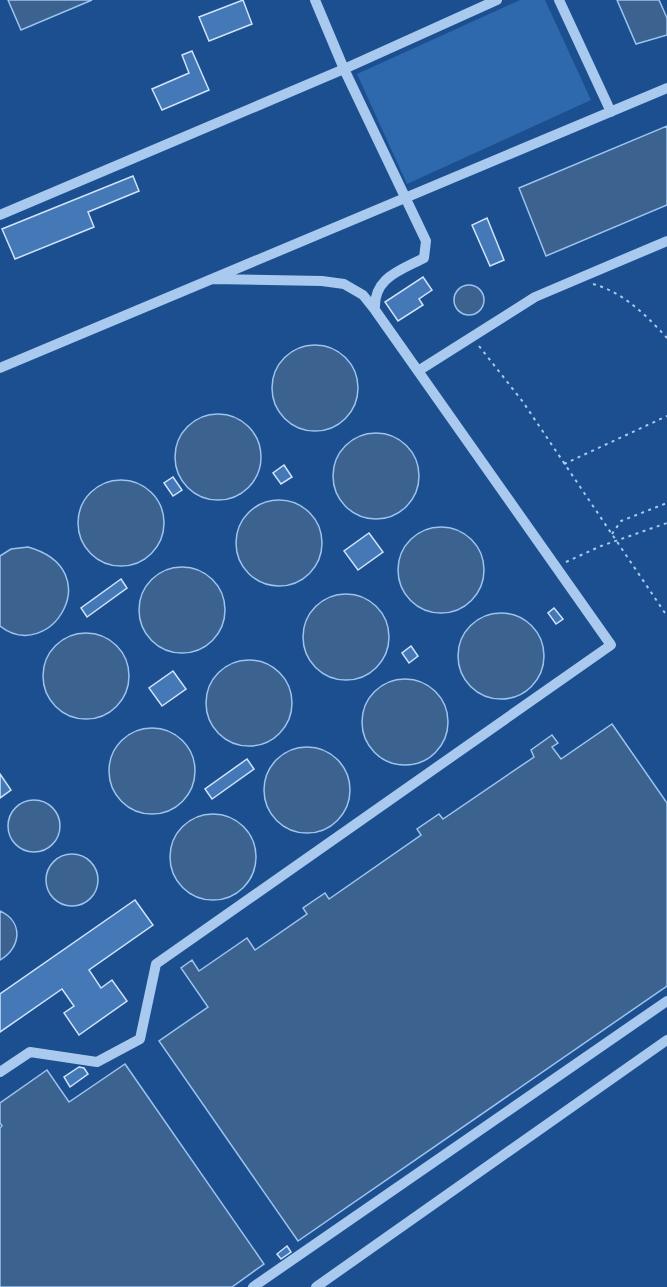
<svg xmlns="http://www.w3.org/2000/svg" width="667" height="1287" font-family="'Fira Sans Condensed',sans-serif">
	<rect width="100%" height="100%" fill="#1b4f8f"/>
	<!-- green -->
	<path fill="#2e69ad" d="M 520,0 L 545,0 L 591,100 L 407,184 L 357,74 Z"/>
	<!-- water -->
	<path fill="#3c6290" stroke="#9cc4f0" stroke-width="1.5" d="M 8,0 L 92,0 L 21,30 Z
		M 617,0 L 659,0 L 667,18 L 667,35 L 636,44 Z
		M 667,126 L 667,205 L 546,256 L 519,188 Z
		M454 300a15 15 0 1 1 30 0a15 15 0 1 1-30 0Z
		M272 388a43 43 0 1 1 86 0a43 43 0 1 1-86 0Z
		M175 457a43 43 0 1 1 86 0a43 43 0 1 1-86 0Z
		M333 476a43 43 0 1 1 86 0a43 43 0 1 1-86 0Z
		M78 523a43 43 0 1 1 86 0a43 43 0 1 1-86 0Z
		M236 543a43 43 0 1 1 86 0a43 43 0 1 1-86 0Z
		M398 570a43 43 0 1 1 86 0a43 43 0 1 1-86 0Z
		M 28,547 C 110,570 50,665 0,626 L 0,556 L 11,549 Z
		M139 610a43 43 0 1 1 86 0a43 43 0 1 1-86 0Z
		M303 637a43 43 0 1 1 86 0a43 43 0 1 1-86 0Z
		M458 656a43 43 0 1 1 86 0a43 43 0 1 1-86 0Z
		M43 676a43 43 0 1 1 86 0a43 43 0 1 1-86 0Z
		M206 703a43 43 0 1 1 86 0a43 43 0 1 1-86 0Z
		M362 722a43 43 0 1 1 86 0a43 43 0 1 1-86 0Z
		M 612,724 L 667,803 L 667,986 L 298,1241 L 159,1041 L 208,1007 L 181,968 L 192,960 L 199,971 L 247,938 L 255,950 L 307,914 L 303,908 L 325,893 L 329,899 L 421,835 L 417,829 L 439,814 L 443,819 L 534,757 L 531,750 L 552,735 L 558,743 L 552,747 L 561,759 Z
		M109 771a43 43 0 1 1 86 0a43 43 0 1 1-86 0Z
		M264 790a43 43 0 1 1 86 0a43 43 0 1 1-86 0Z
		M8 826a26 26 0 1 1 52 0a26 26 0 1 1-52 0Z
		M170 857a43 43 0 1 1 86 0a43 43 0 1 1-86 0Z
		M46 880a26 26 0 1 1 52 0a26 26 0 1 1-52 0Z
		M 0,911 C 24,922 21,948 0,960 Z
		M 125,1064 L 264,1264 L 232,1287 L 0,1287 L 0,1128 L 2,1126 L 0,1123 L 0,1103 L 47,1070 L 69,1102 Z"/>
	<!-- building -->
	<path fill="#4478b7" stroke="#cfe3fa" stroke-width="1.5" d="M 243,0 L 252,24 L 209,41 L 199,17 Z
		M 192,51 L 209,90 L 162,110 L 152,89 L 189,73 L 182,55 Z
		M 133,176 L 139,191 L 88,212 L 94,227 L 15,259 L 2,229 Z
		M 487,218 L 504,260 L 490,266 L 472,225 Z
		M 423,277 L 432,290 L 419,299 L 423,305 L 398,321 L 385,302 Z
		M 284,465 L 292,477 L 281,484 L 273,473 Z
		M 173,477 L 182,490 L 173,496 L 164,483 Z
		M 369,533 L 383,552 L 358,570 L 344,551 Z
		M 121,579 L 127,588 L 87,617 L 81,608 Z
		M 554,608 L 563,619 L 556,624 L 548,613 Z
		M 411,646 L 418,656 L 409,663 L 402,653 Z
		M 173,671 L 186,689 L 162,706 L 149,688 Z
		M 247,759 L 254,769 L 212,799 L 205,789 Z
		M 0,774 L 11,790 L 0,798 Z
		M 135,900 L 153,925 L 89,970 L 101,988 L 112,980 L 127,1001 L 79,1035 L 64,1013 L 74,1006 L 62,989 L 0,1032 L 0,994 Z
		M 79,1067 L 84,1068 L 88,1074 L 70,1087 L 64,1077 Z
		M 287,1246 L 291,1252 L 281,1259 L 277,1254 Z"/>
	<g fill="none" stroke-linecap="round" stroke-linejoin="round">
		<!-- path -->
		<path stroke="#a9c9ee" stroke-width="2" stroke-dasharray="3 4.5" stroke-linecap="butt" d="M 593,284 C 623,292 647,316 667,338
			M 479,346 L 523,402 L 667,616
			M 564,464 L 667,416
			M 612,534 L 621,521 L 667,503
			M 566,562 L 601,546 L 667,523"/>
		<!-- minor -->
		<path stroke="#a9c9ee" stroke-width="10" d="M 315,0 L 344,69 L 426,241 L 424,258 C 399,271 373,278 375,310
			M 559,0 L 611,112
			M 0,215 L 344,69 L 497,0
			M 0,368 L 667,88
			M 418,371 L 535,297 L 667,241
			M 0,1072 L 30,1052 L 97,1062 L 140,1039 L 156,964 L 611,645 L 375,310 L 363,295 L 344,284 L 322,281 L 213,279
			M 253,1287 L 667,1001
			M 316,1287 L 667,1040"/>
	</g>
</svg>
